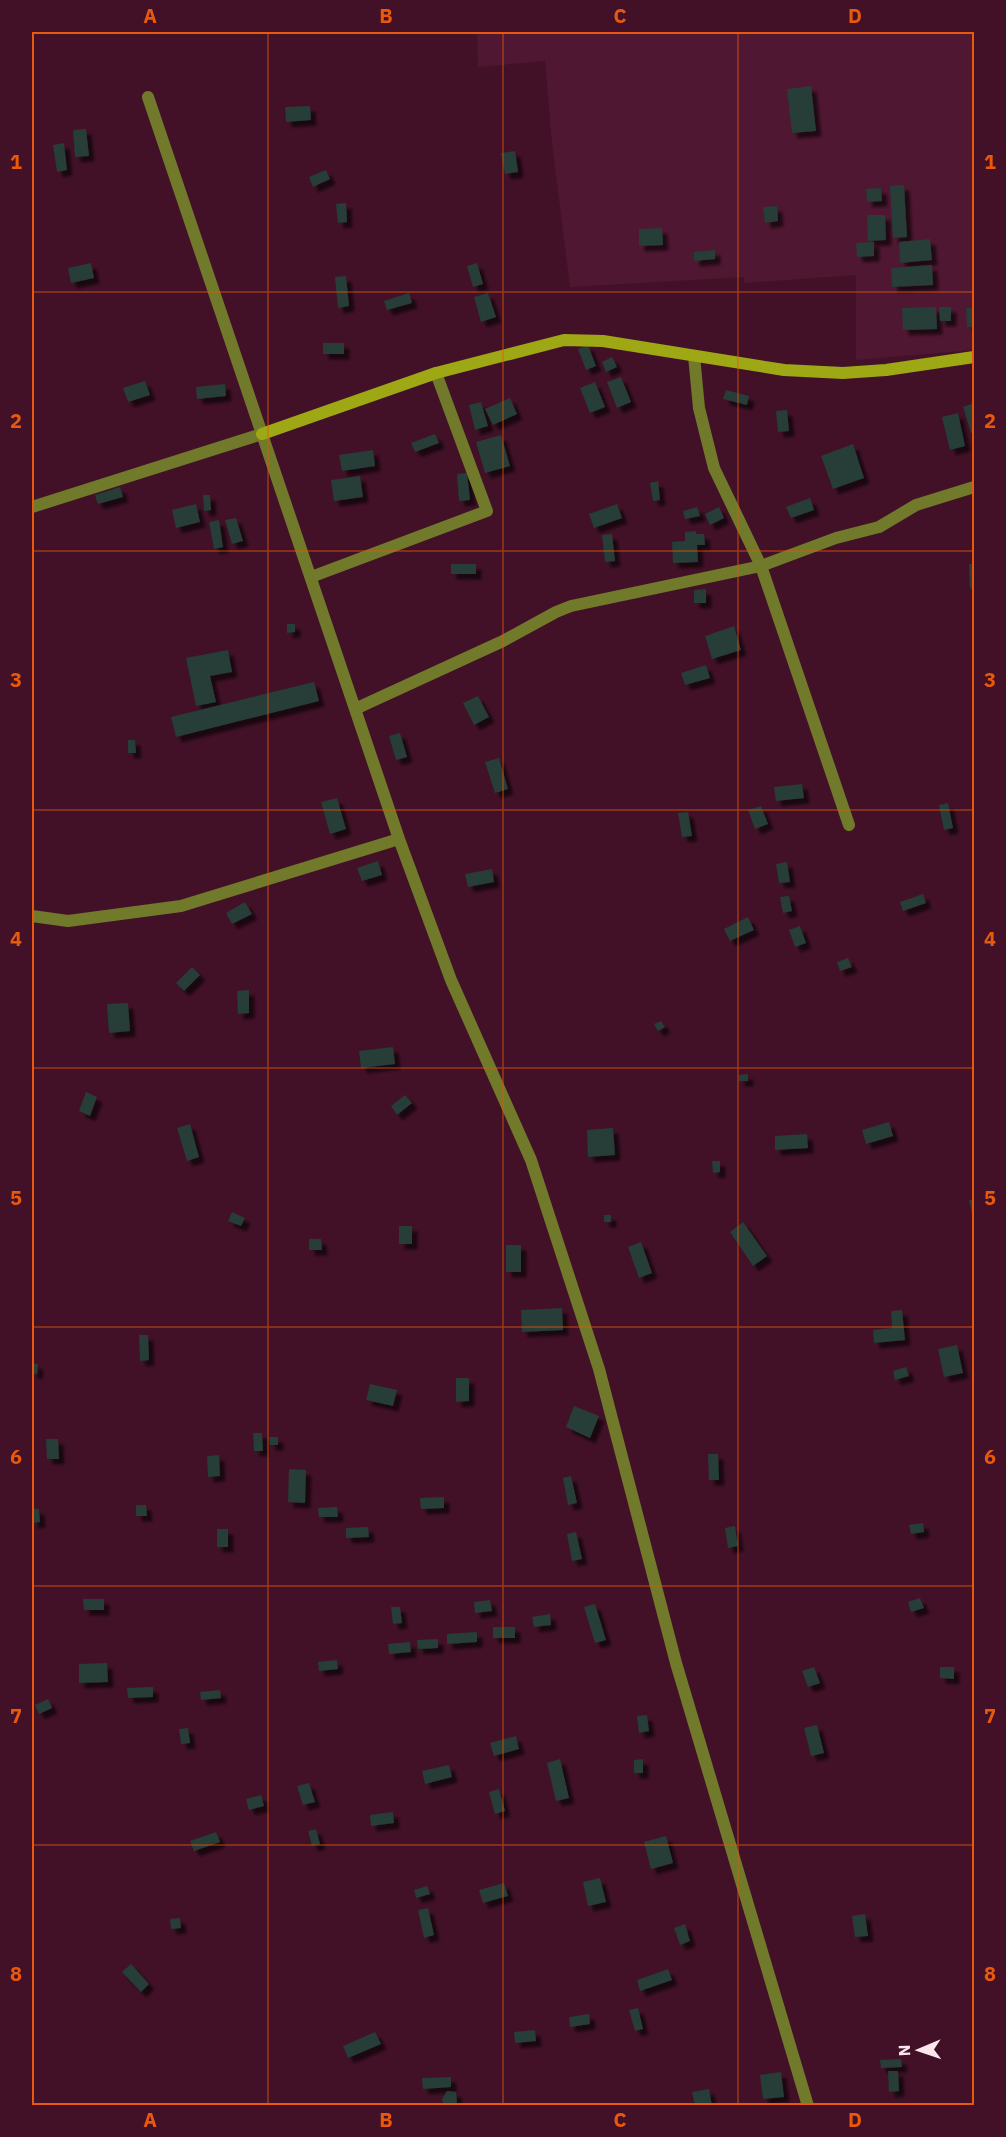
<svg xmlns="http://www.w3.org/2000/svg" width="1006" height="2137" font-family="'IBM Plex Sans',sans-serif">
	<defs>
		<filter id="shadow"><feDropShadow dx="5.5" dy="5.5" stdDeviation="1.5" flood-color="#0009"/></filter>
	</defs>
	<rect width="100%" height="100%" fill="#421128"/>
	<!-- built -->
	<path fill="#501732" d="M 477,32 L 974,32 L 974,350 L 856,360 L 856,275 L 744,283 L 744,277 L 570,287 L 552,143 L 545,61 L 478,67 Z"/>
	<!-- building -->
	<path fill="#253d37" filter="url(#shadow)" d="M 811,86 L 816,131 L 792,133 L 787,89 Z
		M 310,106 L 311,120 L 286,122 L 285,107 Z
		M 86,129 L 89,156 L 75,157 L 73,130 Z
		M 64,143 L 67,170 L 57,172 L 53,145 Z
		M 515,151 L 518,172 L 505,174 L 501,153 Z
		M 326,170 L 330,179 L 313,187 L 309,177 Z
		M 904,185 L 907,237 L 893,238 L 890,186 Z
		M 881,188 L 882,201 L 867,202 L 866,189 Z
		M 346,203 L 347,222 L 338,223 L 336,204 Z
		M 777,206 L 778,221 L 765,223 L 763,207 Z
		M 867,215 L 885,215 L 886,240 L 868,241 Z
		M 662,228 L 663,245 L 639,246 L 639,229 Z
		M 930,239 L 932,260 L 900,263 L 899,242 Z
		M 874,242 L 874,256 L 857,257 L 856,243 Z
		M 715,250 L 715,259 L 694,261 L 694,252 Z
		M 91,263 L 94,278 L 71,283 L 68,268 Z
		M 477,263 L 483,284 L 473,287 L 467,266 Z
		M 932,265 L 933,285 L 892,287 L 891,268 Z
		M 346,276 L 349,306 L 338,308 L 335,277 Z
		M 409,293 L 412,303 L 387,310 L 384,301 Z
		M 488,293 L 496,317 L 481,322 L 474,297 Z
		M 936,307 L 937,329 L 903,330 L 902,308 Z
		M 939,307 L 951,307 L 951,321 L 940,321 Z
		M 966,308 L 974,308 L 974,327 L 967,327 Z
		M 323,343 L 344,343 L 344,354 L 323,354 Z
		M 588,345 L 596,366 L 586,370 L 578,349 Z
		M 612,357 L 617,367 L 606,372 L 602,362 Z
		M 621,377 L 631,402 L 617,408 L 607,382 Z
		M 145,381 L 150,395 L 128,402 L 123,388 Z
		M 595,382 L 605,407 L 590,413 L 580,388 Z
		M 225,384 L 226,396 L 197,399 L 196,387 Z
		M 726,390 L 749,396 L 747,405 L 723,399 Z
		M 510,398 L 517,414 L 493,425 L 485,409 Z
		M 481,402 L 488,426 L 475,430 L 469,405 Z
		M 974,403 L 974,432 L 971,433 L 963,407 Z
		M 787,410 L 789,431 L 778,432 L 776,411 Z
		M 958,413 L 965,446 L 950,450 L 942,417 Z
		M 435,434 L 439,443 L 415,452 L 411,443 Z
		M 501,435 L 510,466 L 485,473 L 476,442 Z
		M 853,444 L 864,478 L 833,489 L 821,456 Z
		M 373,450 L 375,466 L 342,471 L 339,455 Z
		M 467,473 L 470,500 L 459,501 L 457,474 Z
		M 360,476 L 363,497 L 334,501 L 331,480 Z
		M 658,481 L 660,500 L 653,501 L 650,483 Z
		M 120,487 L 123,497 L 98,504 L 95,495 Z
		M 203,495 L 210,495 L 211,510 L 204,511 Z
		M 810,498 L 814,510 L 791,518 L 786,507 Z
		M 196,504 L 200,522 L 176,528 L 172,510 Z
		M 617,504 L 622,518 L 594,528 L 589,514 Z
		M 697,507 L 700,516 L 685,519 L 683,511 Z
		M 719,507 L 724,518 L 710,525 L 705,514 Z
		M 236,518 L 243,541 L 232,544 L 225,520 Z
		M 219,520 L 223,547 L 214,549 L 209,522 Z
		M 696,531 L 696,534 L 704,534 L 705,545 L 697,545 L 698,562 L 673,563 L 672,542 L 685,541 L 685,532 Z
		M 612,534 L 615,561 L 605,562 L 602,535 Z
		M 451,564 L 476,564 L 476,574 L 451,574 Z
		M 969,564 L 974,564 L 974,588 L 970,589 Z
		M 706,589 L 706,603 L 694,603 L 694,590 Z
		M 287,624 L 295,624 L 295,632 L 287,633 Z
		M 734,626 L 741,650 L 712,659 L 705,636 Z
		M 228,650 L 232,672 L 210,676 L 216,702 L 196,706 L 186,658 Z
		M 706,665 L 710,678 L 685,685 L 681,673 Z
		M 314,682 L 319,701 L 176,737 L 171,717 Z
		M 478,696 L 489,717 L 474,725 L 463,703 Z
		M 400,733 L 407,757 L 396,760 L 389,736 Z
		M 128,740 L 135,740 L 136,753 L 128,753 Z
		M 499,758 L 508,789 L 495,793 L 485,762 Z
		M 802,784 L 804,798 L 776,801 L 774,787 Z
		M 337,798 L 346,829 L 330,834 L 321,802 Z
		M 948,803 L 953,828 L 944,830 L 939,805 Z
		M 761,806 L 768,824 L 755,829 L 748,810 Z
		M 688,812 L 692,836 L 682,837 L 678,813 Z
		M 378,861 L 382,875 L 362,881 L 357,868 Z
		M 787,862 L 790,882 L 779,883 L 776,864 Z
		M 492,869 L 494,882 L 468,887 L 465,874 Z
		M 923,894 L 926,903 L 903,911 L 900,902 Z
		M 789,896 L 792,911 L 783,913 L 780,897 Z
		M 245,902 L 252,914 L 232,924 L 226,913 Z
		M 748,917 L 754,930 L 730,941 L 724,929 Z
		M 800,926 L 806,943 L 795,947 L 789,930 Z
		M 848,958 L 852,967 L 840,971 L 837,962 Z
		M 192,967 L 200,975 L 184,991 L 176,983 Z
		M 249,990 L 249,1013 L 238,1014 L 237,991 Z
		M 128,1003 L 130,1031 L 109,1033 L 107,1004 Z
		M 661,1021 L 665,1027 L 658,1031 L 654,1024 Z
		M 393,1047 L 395,1064 L 361,1068 L 359,1051 Z
		M 748,1074 L 748,1081 L 739,1081 L 739,1075 Z
		M 86,1092 L 97,1097 L 90,1116 L 79,1111 Z
		M 405,1095 L 412,1103 L 397,1115 L 391,1106 Z
		M 889,1122 L 893,1136 L 866,1144 L 862,1130 Z
		M 190,1124 L 199,1157 L 187,1161 L 177,1128 Z
		M 613,1128 L 615,1155 L 588,1157 L 587,1130 Z
		M 807,1134 L 808,1148 L 775,1150 L 775,1136 Z
		M 712,1161 L 720,1161 L 720,1172 L 713,1173 Z
		M 974,1199 L 974,1218 L 973,1218 L 969,1200 Z
		M 232,1212 L 245,1218 L 241,1226 L 228,1221 Z
		M 604,1215 L 611,1215 L 611,1222 L 604,1222 Z
		M 743,1222 L 767,1256 L 753,1266 L 730,1232 Z
		M 399,1226 L 412,1226 L 412,1244 L 399,1244 Z
		M 309,1239 L 321,1239 L 322,1250 L 309,1250 Z
		M 641,1242 L 652,1273 L 639,1278 L 628,1247 Z
		M 506,1245 L 521,1245 L 521,1272 L 506,1272 Z
		M 562,1308 L 563,1330 L 522,1332 L 521,1310 Z
		M 902,1310 L 905,1340 L 874,1343 L 873,1330 L 892,1328 L 891,1311 Z
		M 139,1335 L 148,1335 L 149,1360 L 140,1361 Z
		M 957,1345 L 963,1373 L 944,1377 L 938,1349 Z
		M 32,1363 L 38,1364 L 37,1374 L 32,1373 Z
		M 906,1367 L 909,1376 L 895,1380 L 893,1371 Z
		M 456,1378 L 469,1378 L 469,1401 L 456,1402 Z
		M 370,1384 L 397,1390 L 393,1406 L 366,1400 Z
		M 574,1406 L 599,1416 L 590,1438 L 566,1427 Z
		M 253,1433 L 262,1433 L 263,1451 L 254,1451 Z
		M 269,1437 L 278,1437 L 278,1445 L 270,1445 Z
		M 46,1439 L 58,1439 L 59,1459 L 47,1459 Z
		M 708,1454 L 718,1454 L 719,1480 L 709,1480 Z
		M 219,1455 L 220,1476 L 208,1477 L 207,1456 Z
		M 289,1469 L 306,1470 L 305,1503 L 288,1502 Z
		M 571,1476 L 577,1503 L 568,1505 L 563,1478 Z
		M 444,1497 L 444,1508 L 421,1509 L 420,1498 Z
		M 136,1505 L 146,1505 L 147,1516 L 136,1516 Z
		M 337,1507 L 338,1517 L 319,1517 L 318,1508 Z
		M 32,1509 L 39,1509 L 40,1522 L 32,1523 Z
		M 923,1523 L 924,1532 L 911,1534 L 909,1525 Z
		M 735,1526 L 738,1546 L 728,1548 L 725,1528 Z
		M 368,1527 L 369,1537 L 346,1538 L 346,1528 Z
		M 217,1529 L 228,1529 L 228,1547 L 217,1547 Z
		M 576,1532 L 582,1559 L 572,1561 L 567,1534 Z
		M 920,1598 L 924,1608 L 911,1612 L 908,1602 Z
		M 83,1599 L 104,1599 L 104,1610 L 84,1610 Z
		M 490,1600 L 492,1611 L 475,1613 L 474,1602 Z
		M 595,1604 L 606,1640 L 595,1643 L 584,1607 Z
		M 391,1607 L 400,1607 L 402,1623 L 393,1624 Z
		M 550,1614 L 551,1625 L 534,1627 L 532,1617 Z
		M 493,1627 L 515,1627 L 515,1638 L 493,1638 Z
		M 477,1632 L 477,1642 L 447,1644 L 447,1634 Z
		M 438,1639 L 438,1648 L 418,1649 L 417,1640 Z
		M 410,1642 L 411,1652 L 389,1654 L 388,1644 Z
		M 337,1660 L 338,1669 L 319,1671 L 318,1662 Z
		M 107,1663 L 108,1682 L 79,1683 L 79,1664 Z
		M 814,1667 L 820,1683 L 808,1687 L 802,1671 Z
		M 940,1667 L 954,1667 L 954,1679 L 940,1678 Z
		M 153,1687 L 153,1697 L 128,1698 L 127,1688 Z
		M 220,1690 L 221,1698 L 201,1700 L 200,1692 Z
		M 48,1699 L 52,1708 L 39,1714 L 35,1705 Z
		M 647,1715 L 649,1731 L 639,1733 L 637,1716 Z
		M 817,1725 L 824,1753 L 811,1756 L 804,1728 Z
		M 188,1728 L 190,1743 L 181,1744 L 179,1729 Z
		M 516,1736 L 519,1749 L 494,1756 L 490,1743 Z
		M 560,1759 L 569,1798 L 556,1801 L 547,1763 Z
		M 643,1759 L 643,1773 L 634,1773 L 634,1760 Z
		M 449,1765 L 452,1777 L 425,1784 L 422,1771 Z
		M 309,1783 L 315,1802 L 303,1805 L 297,1786 Z
		M 499,1789 L 505,1811 L 495,1814 L 489,1792 Z
		M 261,1795 L 264,1806 L 249,1810 L 246,1799 Z
		M 393,1812 L 394,1823 L 371,1826 L 370,1815 Z
		M 316,1829 L 320,1844 L 312,1846 L 308,1831 Z
		M 216,1832 L 220,1842 L 194,1851 L 190,1841 Z
		M 666,1836 L 673,1863 L 651,1869 L 644,1842 Z
		M 600,1878 L 606,1902 L 588,1906 L 583,1882 Z
		M 504,1883 L 508,1896 L 483,1903 L 479,1890 Z
		M 427,1886 L 430,1894 L 416,1898 L 414,1890 Z
		M 428,1908 L 434,1935 L 424,1938 L 418,1910 Z
		M 865,1914 L 868,1936 L 855,1937 L 852,1916 Z
		M 180,1918 L 181,1928 L 171,1929 L 170,1919 Z
		M 685,1924 L 690,1941 L 680,1945 L 674,1928 Z
		M 131,1964 L 149,1984 L 141,1992 L 122,1972 Z
		M 668,1969 L 672,1980 L 640,1991 L 637,1980 Z
		M 638,2008 L 643,2029 L 635,2031 L 629,2010 Z
		M 589,2014 L 590,2024 L 570,2027 L 569,2017 Z
		M 535,2030 L 536,2041 L 515,2043 L 514,2032 Z
		M 375,2032 L 381,2044 L 348,2058 L 343,2046 Z
		M 901,2059 L 902,2067 L 881,2068 L 880,2060 Z
		M 888,2071 L 898,2071 L 899,2091 L 889,2092 Z
		M 781,2072 L 784,2097 L 763,2099 L 760,2075 Z
		M 451,2077 L 451,2087 L 423,2089 L 422,2078 Z
		M 709,2089 L 712,2106 L 695,2106 L 692,2092 Z
		M 447,2091 L 456,2092 L 457,2102 L 455,2106 L 444,2106 L 442,2099 Z"/>
	<g fill="none" stroke-linecap="round" stroke-linejoin="round">
		<!-- street -->
		<path stroke="#71792b" stroke-width="12" d="M 148,97 L 399,839 L 451,980 L 531,1160 L 599,1369 L 676,1663 L 808,2106
			M 694,356 L 699,408 L 714,468 L 761,566 L 849,825
			M 32,507 L 262,434
			M 311,577 L 487,511 L 436,373
			M 355,709 L 503,641 L 556,612 L 571,606 L 761,566 L 836,538 L 879,527 L 916,505 L 974,487
			M 32,916 L 68,921 L 181,906 L 399,839"/>
		<!-- secondary -->
		<path stroke="#9da814" stroke-width="12" d="M 262,434 L 436,373 L 564,340 L 603,341 L 784,370 L 843,373 L 886,370 L 974,357"/>
	</g>
	<!-- grid -->
	<path fill="none" stroke="#e8590c" stroke-width="1.5" stroke-opacity="0.55" d="M 268,32 L 268,2106M 503,32 L 503,2106M 738,32 L 738,2106M 32,292 L 974,292M 32,551 L 974,551M 32,810 L 974,810M 32,1068 L 974,1068M 32,1327 L 974,1327M 32,1586 L 974,1586M 32,1845 L 974,1845"/>
	<!-- border -->
	<rect width="1006" height="2137" fill="none" stroke="#421128" stroke-width="66"/>
	<!-- north arrow -->
	<g transform="translate(919 2050) rotate(268)" stroke="#421128" stroke-width="4.5" paint-order="stroke">
	<path d="M0-4.5L10 22L0 15L-10 22Z" fill="#fbe6ed"/>
	<text y="-9" font-size="16" font-weight="bold" text-anchor="middle" fill="#fbe6ed">N</text>
	</g>
	<rect x="33" y="33" width="940" height="2071" fill="none" stroke="#e8590c" stroke-width="2"/>
	<g font-size="20" text-anchor="middle" font-weight="bold" fill="#e8590c">
		<text x="150" y="23">A</text>
		<text x="386" y="23">B</text>
		<text x="620" y="23">C</text>
		<text x="855" y="23">D</text>
		<text x="16" y="169">1</text>
		<text x="990" y="169">1</text>
		<text x="16" y="428">2</text>
		<text x="990" y="428">2</text>
		<text x="16" y="687">3</text>
		<text x="990" y="687">3</text>
		<text x="16" y="946">4</text>
		<text x="990" y="946">4</text>
		<text x="16" y="1205">5</text>
		<text x="990" y="1205">5</text>
		<text x="16" y="1464">6</text>
		<text x="990" y="1464">6</text>
		<text x="16" y="1723">7</text>
		<text x="990" y="1723">7</text>
		<text x="16" y="1981">8</text>
		<text x="990" y="1981">8</text>
		<text x="150" y="2127">A</text>
		<text x="386" y="2127">B</text>
		<text x="620" y="2127">C</text>
		<text x="855" y="2127">D</text>
	</g>
</svg>
